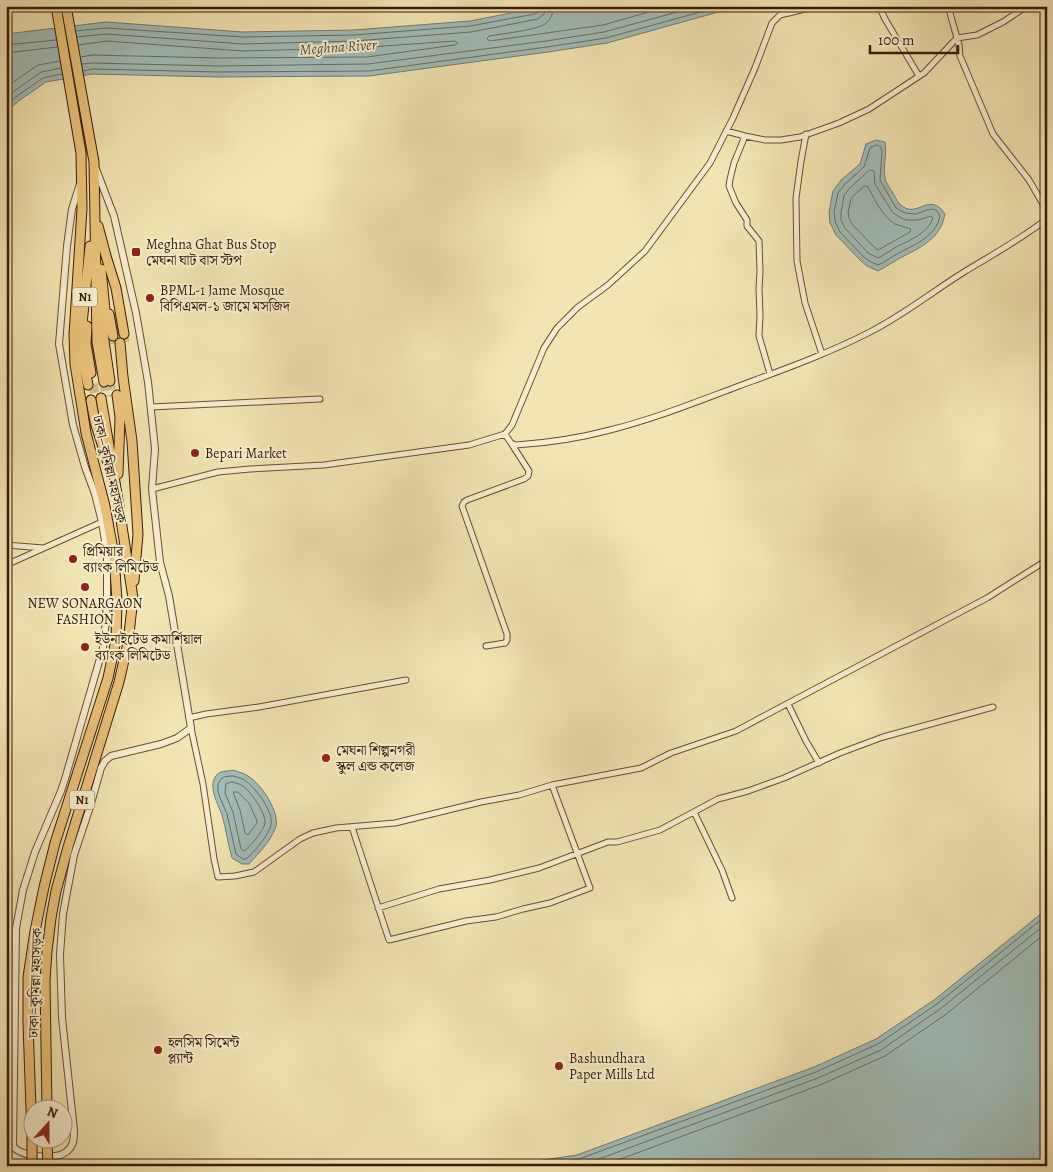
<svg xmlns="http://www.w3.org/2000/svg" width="1053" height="1172" font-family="Alegreya,'Noto Serif Bengali',serif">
	<rect width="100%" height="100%" fill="#f3e5b3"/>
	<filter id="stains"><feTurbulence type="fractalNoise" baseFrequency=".004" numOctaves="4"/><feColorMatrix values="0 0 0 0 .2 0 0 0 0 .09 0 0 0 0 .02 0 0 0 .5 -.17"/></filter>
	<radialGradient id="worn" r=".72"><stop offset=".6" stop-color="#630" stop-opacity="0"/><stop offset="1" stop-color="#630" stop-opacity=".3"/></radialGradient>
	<!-- water -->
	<path fill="#a1bcb8" stroke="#777c71" d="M 547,6 L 740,6 L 607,43 L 548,52 L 369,76 L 217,77 L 92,74 L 46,82 L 20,100 L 6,112 L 6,34 L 106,22 L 243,32 L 354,30 L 470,21 Z
		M 876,140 L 885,142 C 887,154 883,166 885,178 C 886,183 891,190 894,195 C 896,198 898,203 901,205 C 917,220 929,190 945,214 C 940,239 923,246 902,257 C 894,261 886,267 878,271 L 867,266 L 861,261 L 836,235 L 830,223 L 829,212 L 833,191 L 841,180 L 860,164 L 866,144 Z
		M 233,770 C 238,772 244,773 248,776 C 261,783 282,815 275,829 C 270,842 258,854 249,864 L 242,864 L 232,858 C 228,844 226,829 222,815 C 218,804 204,780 221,772 C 224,771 230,771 233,770 Z
		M 1047,909 L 1047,1166 L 502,1166 L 577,1155 L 814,1067 L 876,1039 L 934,1000 Z"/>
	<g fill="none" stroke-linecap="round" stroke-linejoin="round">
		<!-- shore -->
		<path stroke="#6d6c60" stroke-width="1" d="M 554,6 C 553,13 551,20 545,24 C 536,30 501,34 489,36 L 487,38 L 488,40 L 490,41 L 603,25 L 670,6
			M 76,31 L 106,28 L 243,37 L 354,35 L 470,26 L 535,14 L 539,11 L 540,6
			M 77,37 L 106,34 L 243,44 L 354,41 L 471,32 L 538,19 L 544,14 L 546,6
			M 6,45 L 56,40
			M 79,45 L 106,41 L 243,51 L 355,48 L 455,41 L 458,43 L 455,45 L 367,57 L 218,58 L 92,55 L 81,57
			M 6,53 L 57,47
			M 82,64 L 93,63 L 218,66 L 368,64 L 546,41 L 604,32 L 699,6
			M 83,71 L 93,69 L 218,72 L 369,71 L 547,47 L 606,38 L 722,6
			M 6,87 L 38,65 L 60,61
			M 6,97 L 41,72 L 61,68
			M 6,105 L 17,96 L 43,78 L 62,74
			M 877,145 L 881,147 L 882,151 L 880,180 L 896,208 L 905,213 L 916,214 L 927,210 L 934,209 L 937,211 L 940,216 C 936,236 916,244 899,253 C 892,256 886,262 878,265 L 869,261 L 864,257 L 840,232 L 835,221 L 834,212 L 838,193 L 845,184 L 864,167 L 870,148 Z
			M 870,170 L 874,171 L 875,184 L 893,213 L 901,218 L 906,220 L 918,220 L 931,216 L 933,218 C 927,234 910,240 896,247 C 890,251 884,255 878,258 L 868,253 L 845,228 L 841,220 L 841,213 L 844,196 L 849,189 Z
			M 865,186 L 868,187 C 875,200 882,216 895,224 C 900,226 906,227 911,229 L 910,232 L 878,250 L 874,247 L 852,224 L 849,218 L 848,213 L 851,199 L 855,194 Z
			M 233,776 C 238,777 244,779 247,782 C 256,789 274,812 271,825 C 269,835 254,852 246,859 L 243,859 L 236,854 L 227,814 L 219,795 L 218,790 L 218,784 L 221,779 L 224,777 Z
			M 232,782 C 236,783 240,784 243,786 C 251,792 266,813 265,823 C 264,830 250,847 244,851 L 241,849 L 233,812 L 225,793 L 226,784 Z
			M 234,792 L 238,792 L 249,803 L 257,821 L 257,823 L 248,835 L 245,833 L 240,810 L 234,795 Z
			M 537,1166 L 579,1159 L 816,1072 L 878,1044 L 937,1004 L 1047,915
			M 580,1166 L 818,1078 L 881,1050 L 940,1009 L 1047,923
			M 602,1166 L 820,1085 L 885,1056 L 945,1015 L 1047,932"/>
		<!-- trunk-tunnel -->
		<path stroke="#cebd91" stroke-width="9" stroke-dasharray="9 4.5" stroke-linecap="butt" d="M 124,334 L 125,342
			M 113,336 L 114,344
			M 110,381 L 113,396
			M 104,382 L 106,397
			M 93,384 L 96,399"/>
		<!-- minor casing -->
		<g stroke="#684e32" stroke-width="7">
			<path id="minor" d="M 879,6 L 885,19 L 919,76
				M 948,6 L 959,45 L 960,56 L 993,134 L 1029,180 L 1047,211
				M 726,131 L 745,136 L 765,140 L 781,140 L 800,137 L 839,123 L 869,109 L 924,73 L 957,38 L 977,35 L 1003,22 L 1027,6
				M 806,134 L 801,161 L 796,198 L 797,261 L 805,303 L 822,354
				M 745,136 L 734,163 L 730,179 L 729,186 L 736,203 L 747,220 L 747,226 L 759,241 L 760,271 L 759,289 L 760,315 L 759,336 L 770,374
				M 151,407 L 320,399
				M 505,434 L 511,443 L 516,445 C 547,443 580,438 610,430 C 654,419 696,402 739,386 C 782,370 827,354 868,333 C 902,316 932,292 964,272 C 992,255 1021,239 1047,219
				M 152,489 L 218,472 L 250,469 L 324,465 L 469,445 L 505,434 L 512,425 L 544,348 L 557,328 L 578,307 L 608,285 L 645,251 L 710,163 L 733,118 L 755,68 L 772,23 L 780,15 L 818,6
				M 6,545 L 43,548
				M 6,565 L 102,522
				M 486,646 L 505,643 L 507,640 L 507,634 L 462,506 L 464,502 L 467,500 L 524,479 L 528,476 L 529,471 L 511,443
				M 788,704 L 806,741 L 819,763
				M 189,718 L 206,714 L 259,707 L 406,680
				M 191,728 L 203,784 L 214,859 L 218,877 L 235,876 L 254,872 L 300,839 L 313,833 L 336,828 L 395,823 L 481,802 L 519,795 L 552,785 L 641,768 L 671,753 L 736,731 L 764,716 L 987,598 L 1047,560
				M 694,812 L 722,870 L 732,898
				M 352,827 L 389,940 L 466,921 L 496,917 L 523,909 L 550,903 L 590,888 L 552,785
				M 378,908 L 439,889 L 490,880 L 539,868 L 608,842 L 617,842 L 660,830 L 718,799 L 748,791 L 784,778 L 840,753 L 883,737 L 993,707"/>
		</g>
		<!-- tertiary casing -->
		<g stroke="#684e32" stroke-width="8">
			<path id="tertiary" d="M 80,184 L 72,209 L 67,246 L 59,344 L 73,425 L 85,467 L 95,494 L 102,522 L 107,554 L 107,598 L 106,620 L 103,648 L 65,779 L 61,791 L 35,852 L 23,890 L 16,928 L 13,1146 C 20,1157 57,1160 66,1152 C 74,1146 74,1139 74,1130 L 62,1018 L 60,954 L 63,914 L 74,855 L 90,807 L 101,768 L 105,761 L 111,756 L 161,744 L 177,738 L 191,728 L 169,596 L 160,562 L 152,489 L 155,449 L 148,382 L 136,313 L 114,216 L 96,169"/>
		</g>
		<!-- trunk casing -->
		<g stroke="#391c07" stroke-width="11">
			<path id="trunk" d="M 66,6 L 94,162 L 97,342 L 104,382
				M 98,226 L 106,256 L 116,288 L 124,334
				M 101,269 L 106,320
				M 102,314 L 104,341 L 110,381
				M 109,314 L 113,336
				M 87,326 L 86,344 L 91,373
				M 120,343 L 123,377 L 132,441 L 138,534 L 134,581
				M 88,385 L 80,344 L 90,246
				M 117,395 L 120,417 L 118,474
				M 91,400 L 95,422 L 108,463
				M 47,1110 L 45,980 L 47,951 L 51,918 L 56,891 L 68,847 L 119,682 L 128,643 L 133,598 L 117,494 L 101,398
				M 32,1138 L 28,1023 L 28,977 L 35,931 L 44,887 L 55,843 L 108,678 L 116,640 L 117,601 L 114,555 L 105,506 L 86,433 L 75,364 L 74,335 L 82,209 L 81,153 L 56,6"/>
		</g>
		<!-- minor -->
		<use href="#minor" stroke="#f7eece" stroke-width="5"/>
		<!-- tertiary -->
		<use href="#tertiary" stroke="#f7eece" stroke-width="6"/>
		<!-- trunk -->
		<use href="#trunk" stroke="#eac27a" stroke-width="9"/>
		<!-- trunk-bridge casing -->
		<g stroke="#391c07" stroke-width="11" stroke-linecap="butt">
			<path id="trunk-bridge" d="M 32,1138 L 32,1166
				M 47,1140 L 48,1166"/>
		</g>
		<!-- trunk-bridge -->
		<use href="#trunk-bridge" stroke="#eac27a" stroke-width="9"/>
	</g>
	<!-- markers -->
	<g fill="#8f2418" stroke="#f7eece" stroke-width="2">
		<rect x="131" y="247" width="10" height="10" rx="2.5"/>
		<circle cx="150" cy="298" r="5"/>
		<circle cx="195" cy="453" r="5"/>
		<circle cx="73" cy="559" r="5"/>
		<circle cx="85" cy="587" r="5"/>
		<circle cx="85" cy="647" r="5"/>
		<circle cx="326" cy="758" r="5"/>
		<circle cx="158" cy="1050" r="5"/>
		<circle cx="559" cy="1066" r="5"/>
	</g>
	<g text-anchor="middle" stroke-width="4" stroke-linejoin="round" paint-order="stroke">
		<!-- shield labels -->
		<g fill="#f7eece" stroke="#725b43" stroke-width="1">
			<rect x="72.5" y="287.5" width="25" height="19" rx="4"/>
			<rect x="69.5" y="790.5" width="25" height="19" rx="4"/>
		</g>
		<g font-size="12" font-weight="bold" fill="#391c07">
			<text x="85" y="301">N1</text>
			<text x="82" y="804">N1</text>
		</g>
		<!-- poi labels -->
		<g font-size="14" fill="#391c07" stroke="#f7eece" text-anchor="start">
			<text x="146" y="249">Meghna Ghat Bus Stop<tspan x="146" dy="16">মেঘনা ঘাট বাস স্টপ</tspan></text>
			<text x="160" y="295">BPML-1 Jame Mosque<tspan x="160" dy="16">বিপিএমল-১ জামে মসজিদ</tspan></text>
			<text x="205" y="458">Bepari Market</text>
			<text x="83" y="556">প্রিমিয়ার<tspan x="83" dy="16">ব্যাংক লিমিটেড</tspan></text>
			<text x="85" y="608" text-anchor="middle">NEW SONARGAON<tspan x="85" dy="16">FASHION</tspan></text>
			<text x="95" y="644">ইউনাইটেড কমার্শিয়াল<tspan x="95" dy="16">ব্যাংক লিমিটেড</tspan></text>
			<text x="336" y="755">মেঘনা শিল্পনগরী<tspan x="336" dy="16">স্কুল এন্ড কলেজ</tspan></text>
			<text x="168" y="1047">হলসিম সিমেন্ট<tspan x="168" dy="16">প্ল্যান্ট</tspan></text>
			<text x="569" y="1063">Bashundhara<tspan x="569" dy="16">Paper Mills Ltd</tspan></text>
		</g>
		<!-- street labels -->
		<g font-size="14" fill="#391c07" stroke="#f7eece">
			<text transform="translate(110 469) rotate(77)" y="5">ঢাকা–কুমিল্লা মহাসড়ক</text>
			<text transform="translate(35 983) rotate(-88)" y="5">ঢাকা–কুমিল্লা মহাসড়ক</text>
		</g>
		<!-- water labels -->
		<g font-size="15" font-style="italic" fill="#584c3c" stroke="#f7eece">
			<text transform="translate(338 47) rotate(-4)" y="5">Meghna River</text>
		</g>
	</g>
	<!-- margin -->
	<rect width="1053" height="1172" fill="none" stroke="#f3e5b3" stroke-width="25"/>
	<rect x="8" y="8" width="1038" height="1157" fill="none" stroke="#391c07" stroke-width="2.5"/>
	<rect x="12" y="12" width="1028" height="1147" fill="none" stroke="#391c07"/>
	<!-- north arrow -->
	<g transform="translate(48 1124) rotate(21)"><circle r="24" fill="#f7eece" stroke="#ab9a7e"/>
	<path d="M0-4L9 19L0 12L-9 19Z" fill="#8f2418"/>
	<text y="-8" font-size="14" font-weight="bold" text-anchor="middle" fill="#391c07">N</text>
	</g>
	<!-- scale -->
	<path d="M870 45v8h88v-8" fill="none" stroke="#391c07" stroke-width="2.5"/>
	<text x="878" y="45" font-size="15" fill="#391c07" stroke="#f7eece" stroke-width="4" paint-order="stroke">100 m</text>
	<rect width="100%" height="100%" filter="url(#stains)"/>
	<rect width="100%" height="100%" fill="url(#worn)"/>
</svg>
